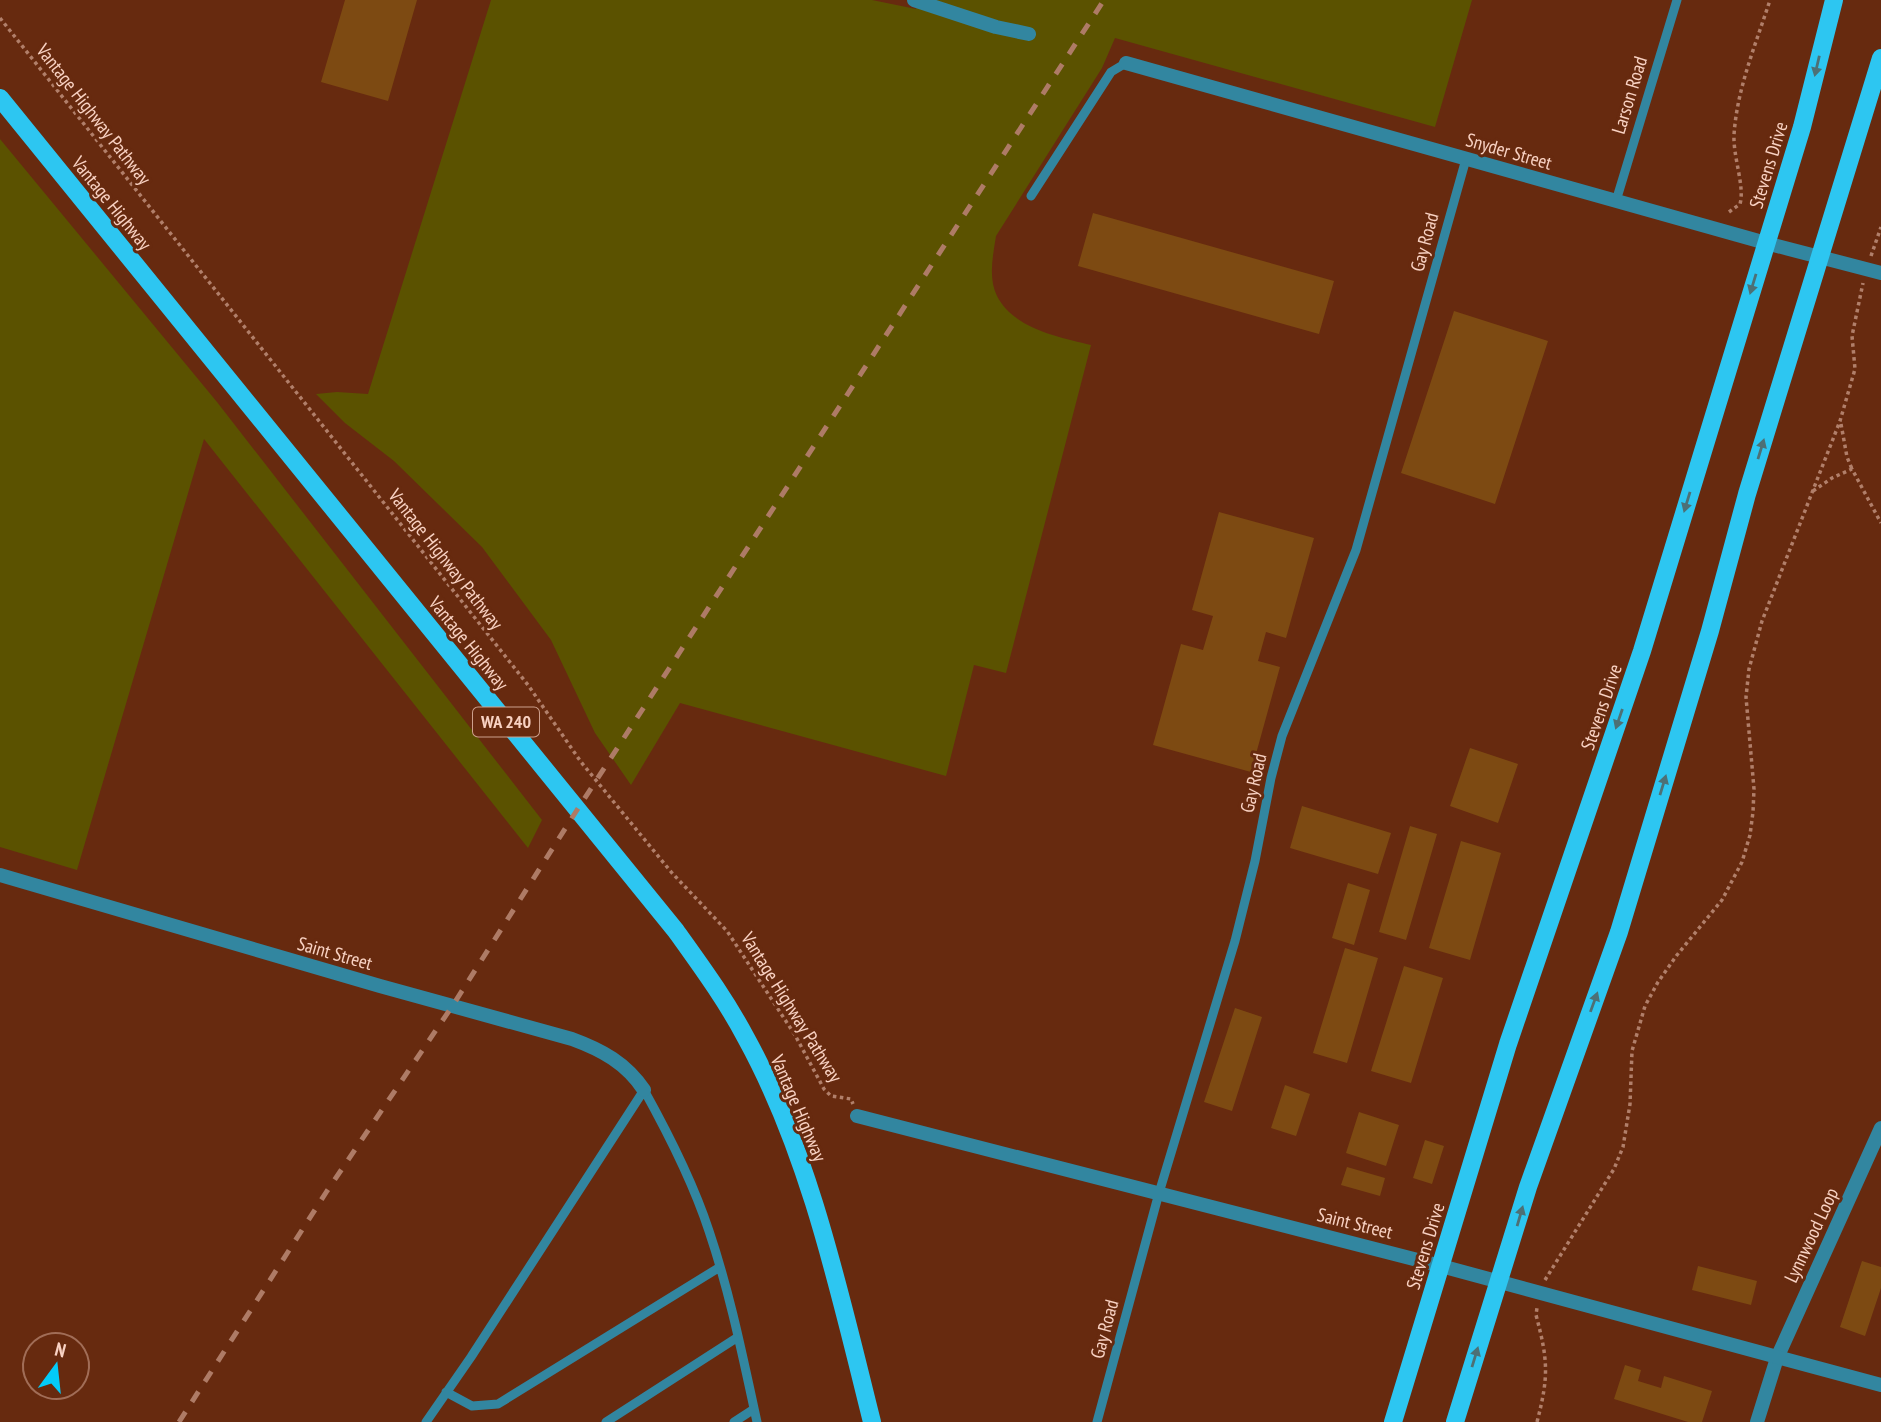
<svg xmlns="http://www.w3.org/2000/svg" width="1881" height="1422" font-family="'PT Sans Narrow',sans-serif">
	<rect width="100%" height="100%" fill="#672a0f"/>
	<!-- green -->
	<path fill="#5b5200" d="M 491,0 L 872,0 L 916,9 L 919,0 L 1472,0 L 1435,127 L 1115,38 L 1102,68 L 996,236 C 993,255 988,278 997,296 C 1014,329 1059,337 1091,345 L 1006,673 L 974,665 L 946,776 L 680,703 L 631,785 L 595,733 L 551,640 L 482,547 L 394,461 L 345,423 L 316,394 L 337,392 L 368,394 Z
		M 0,139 L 217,402 L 542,820 L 528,848 L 204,439 L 77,870 L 0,847 Z"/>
	<!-- building -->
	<path fill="#7d4a12" d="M 345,0 L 417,0 L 388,101 L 321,82 Z
		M 1093,213 L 1334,281 L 1319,334 L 1078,266 Z
		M 1454,311 L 1548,341 L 1495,504 L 1401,473 Z
		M 1219,512 L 1314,538 L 1286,638 L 1266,632 L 1258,661 L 1280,667 L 1251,772 L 1153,745 L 1181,644 L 1203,650 L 1213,616 L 1192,610 Z
		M 1470,748 L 1518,764 L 1498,823 L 1450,806 Z
		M 1302,806 L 1391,833 L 1378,874 L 1290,848 Z
		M 1410,826 L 1437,834 L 1406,940 L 1379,932 Z
		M 1461,841 L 1501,853 L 1470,960 L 1429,948 Z
		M 1348,883 L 1370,890 L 1354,945 L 1332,938 Z
		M 1345,948 L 1378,958 L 1347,1063 L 1313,1053 Z
		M 1404,966 L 1443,978 L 1411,1083 L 1371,1071 Z
		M 1235,1008 L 1262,1017 L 1232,1111 L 1204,1102 Z
		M 1285,1085 L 1310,1094 L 1296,1136 L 1271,1128 Z
		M 1359,1112 L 1399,1125 L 1386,1166 L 1346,1153 Z
		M 1425,1140 L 1444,1146 L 1432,1184 L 1413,1178 Z
		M 1347,1167 L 1385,1178 L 1380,1196 L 1341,1185 Z
		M 1862,1261 L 1881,1267 L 1881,1288 L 1865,1336 L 1840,1327 Z
		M 1698,1266 L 1757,1281 L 1751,1305 L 1692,1290 Z
		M 1625,1365 L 1641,1370 L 1638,1381 L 1661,1388 L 1664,1376 L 1712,1391 L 1702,1422 L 1688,1422 L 1614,1399 Z"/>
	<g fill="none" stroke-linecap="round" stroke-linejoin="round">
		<!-- path -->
		<path stroke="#b17f6a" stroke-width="3.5" stroke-dasharray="3.5 3.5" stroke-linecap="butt" d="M 0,18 L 528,685 L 581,762 L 672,873 L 727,931 L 795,1035 L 824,1089 L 831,1096 L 851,1099 L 853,1104
			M 1729,212 L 1740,204 C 1745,187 1733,157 1734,135 C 1737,88 1756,44 1770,0
			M 1871,256 L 1881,227
			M 1841,424 L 1847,457 L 1852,469
			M 1813,491 L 1832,478 L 1852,469 L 1881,523
			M 1545,1280 L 1614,1169 L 1623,1147 L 1630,1104 L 1632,1051 L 1645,1006 L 1658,982 L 1677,955 L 1722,900 L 1742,862 L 1750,835 L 1753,812 L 1754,789 L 1746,697 L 1749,669 L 1762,621 L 1840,421 L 1855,369 L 1852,336 L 1863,283
			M 1537,1422 C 1549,1376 1548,1360 1536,1315 L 1537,1308"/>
		<!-- service -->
		<path stroke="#3286a0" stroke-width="9" d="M 1031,196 L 1111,72 L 1126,63
			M 1616,201 L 1677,0
			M 446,1392 L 472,1406 L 498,1404 L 720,1267
			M 426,1422 L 471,1357 L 644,1090 C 669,1135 693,1182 709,1231 C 730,1293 743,1358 757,1422
			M 606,1422 L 738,1337
			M 734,1422 L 754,1409
			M 1097,1422 L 1159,1193 L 1235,941 L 1255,861 L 1271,778 L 1282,736 L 1356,550 L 1466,159"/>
		<!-- minor -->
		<path stroke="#3286a0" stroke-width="14" d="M 914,0 L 996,27 L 1029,34
			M 1126,63 L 1766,243
			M 0,875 L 380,986 L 572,1039 C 602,1050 626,1063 644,1090
			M 857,1116 L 1441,1266
			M 1757,1422 L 1777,1358 L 1881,1128"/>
		<!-- tertiary -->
		<path stroke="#3286a0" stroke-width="14" d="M 1766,243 L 1881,273
			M 1441,1266 L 1881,1385"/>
		<!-- primary -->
		<path stroke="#2dc6f1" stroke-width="18" d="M 0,98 L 676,931 C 701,966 726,1000 746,1038 C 810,1154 840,1295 872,1422
			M 1393,1422 L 1508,1044 L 1642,651 L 1802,127 L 1834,0
			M 1455,1422 L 1528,1187 L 1619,932 L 1710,631 L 1747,494 L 1881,58"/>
		<!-- rail -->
		<path stroke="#ae7b66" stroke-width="5" stroke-dasharray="12 12" stroke-linecap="butt" d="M 179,1422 L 327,1191 L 453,1005 L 577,810 L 1104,0"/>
	</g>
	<!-- one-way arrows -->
	<defs><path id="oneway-solid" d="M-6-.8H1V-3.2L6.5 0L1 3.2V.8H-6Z" transform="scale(1.75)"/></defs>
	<g fill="#4d7075">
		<use href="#oneway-solid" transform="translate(1817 66) rotate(103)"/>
		<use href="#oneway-solid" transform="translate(1753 284) rotate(107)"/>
		<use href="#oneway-solid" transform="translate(1761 449) rotate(-73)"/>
		<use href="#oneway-solid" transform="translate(1687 502) rotate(107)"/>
		<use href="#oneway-solid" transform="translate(1619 719) rotate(109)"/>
		<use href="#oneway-solid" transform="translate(1663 785) rotate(-73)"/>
		<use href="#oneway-solid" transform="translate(1594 1002) rotate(-70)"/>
		<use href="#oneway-solid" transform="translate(1520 1216) rotate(-74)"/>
		<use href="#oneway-solid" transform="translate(1475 1357) rotate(-73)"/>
	</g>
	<g text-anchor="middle" stroke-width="6" stroke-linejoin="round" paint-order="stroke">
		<!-- shield labels -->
		<rect fill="#672a0f" stroke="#cda08d" stroke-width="2" x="473" y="707.5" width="66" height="29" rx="5"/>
		<g font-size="18" font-weight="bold" fill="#f9d2c3">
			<text x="506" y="728">WA 240</text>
		</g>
		<!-- street labels -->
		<g font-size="19" fill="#f9d2c3" stroke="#672a0f">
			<text transform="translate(1629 95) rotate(-73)" y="7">Larson Road</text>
			<text transform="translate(94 114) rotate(52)" y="7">Vantage Highway Pathway</text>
			<text transform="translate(1509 151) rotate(16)" y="7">Snyder Street</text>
			<text transform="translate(1768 165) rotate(-73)" y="7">Stevens Drive</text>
			<text transform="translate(112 203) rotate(51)" y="7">Vantage Highway</text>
			<text transform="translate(1424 242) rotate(-75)" y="7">Gay Road</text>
			<text transform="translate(446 559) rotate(52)" y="7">Vantage Highway Pathway</text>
			<text transform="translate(469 643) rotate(51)" y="7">Vantage Highway</text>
			<text transform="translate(1601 707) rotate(-71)" y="7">Stevens Drive</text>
			<text transform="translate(1253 783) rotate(-77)" y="7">Gay Road</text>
			<text transform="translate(335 953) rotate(16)" y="7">Saint Street</text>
			<text transform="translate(792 1007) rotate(58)" y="7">Vantage Highway Pathway</text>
			<text transform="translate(799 1108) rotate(67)" y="7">Vantage Highway</text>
			<text transform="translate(1355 1223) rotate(14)" y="7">Saint Street</text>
			<text transform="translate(1811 1235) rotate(-65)" y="7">Lynnwood Loop</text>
			<text transform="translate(1425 1246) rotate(-73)" y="7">Stevens Drive</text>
			<text transform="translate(1104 1329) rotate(-75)" y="7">Gay Road</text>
		</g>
	</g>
	<!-- north arrow -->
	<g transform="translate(56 1366) rotate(15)"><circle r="33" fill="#672a0f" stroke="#a16d57" stroke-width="2"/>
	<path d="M0-5L12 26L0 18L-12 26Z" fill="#03cbf9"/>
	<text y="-10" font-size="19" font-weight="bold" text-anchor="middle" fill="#f9d2c3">N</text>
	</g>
</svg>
